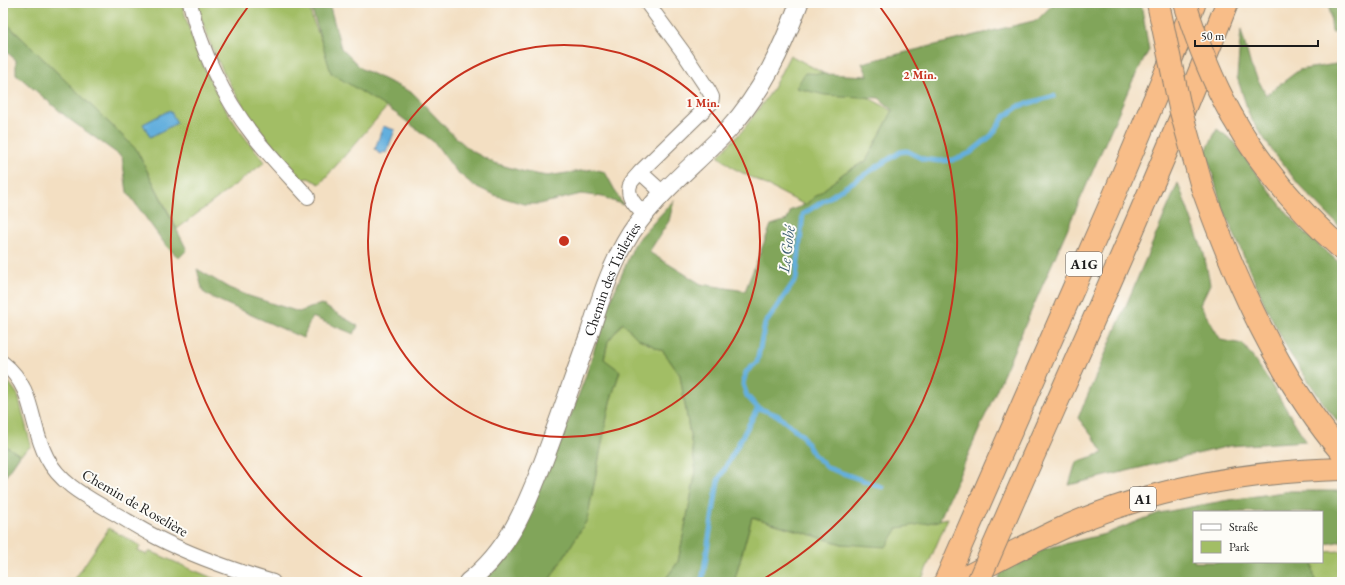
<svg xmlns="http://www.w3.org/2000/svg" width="1345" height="585" font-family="'EB Garamond',serif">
	<rect width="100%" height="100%" fill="#fdfcf7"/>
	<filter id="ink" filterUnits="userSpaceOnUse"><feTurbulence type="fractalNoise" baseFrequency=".025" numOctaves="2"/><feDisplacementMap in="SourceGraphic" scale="8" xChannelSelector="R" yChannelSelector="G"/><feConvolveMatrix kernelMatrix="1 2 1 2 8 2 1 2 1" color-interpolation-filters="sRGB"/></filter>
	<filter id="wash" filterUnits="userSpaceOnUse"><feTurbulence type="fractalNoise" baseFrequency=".012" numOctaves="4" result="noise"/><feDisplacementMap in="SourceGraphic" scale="16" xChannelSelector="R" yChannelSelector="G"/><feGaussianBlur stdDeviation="0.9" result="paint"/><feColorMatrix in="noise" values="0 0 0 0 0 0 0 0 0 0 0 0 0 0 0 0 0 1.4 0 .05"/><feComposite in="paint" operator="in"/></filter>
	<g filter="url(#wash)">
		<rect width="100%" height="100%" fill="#f3dfc2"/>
		<!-- green -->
		<path fill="#a2be65" stroke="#5f6d40" d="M 3,3 L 182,3 C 193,49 213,92 240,131 C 248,142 257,152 265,162 L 177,229 L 136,149 L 3,20 Z
			M 197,3 L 309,3 L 312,18 L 333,71 L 387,107 L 320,184 L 308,178 L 300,180 C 255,128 214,71 197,3 Z
			M 790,55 L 893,111 L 866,161 L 844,173 L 805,205 L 733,168 L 718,156 L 743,130 L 771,92 Z
			M 623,323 L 637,338 L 663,351 L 680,375 L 696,471 L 678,562 L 664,581 L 548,582 L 587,520 L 610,402 L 620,371 L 604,360 L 608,341 Z
			M 3,374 L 18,395 L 31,446 L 20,455 L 3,480 Z
			M 752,517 L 842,544 L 898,528 L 948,518 L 921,581 L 919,582 L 734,582 Z
			M 109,528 L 140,546 L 138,551 L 147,555 L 150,551 L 193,570 L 223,582 L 73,582 Z
			M 1342,551 L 1342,581 L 1315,582 L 1312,562 L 1322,562 L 1322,552 Z"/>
		<!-- forest -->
		<path fill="#81a55a" stroke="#4e603b" d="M 310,3 L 329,3 L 341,48 L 362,69 L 413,93 L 449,131 L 470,150 L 494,163 L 525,172 L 547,176 L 594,169 L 605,172 L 623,205 L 603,197 L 581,194 L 540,204 L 524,204 L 494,195 L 473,185 L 455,170 L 435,143 L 397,114 L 331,73 Z
			M 1054,3 L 1141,3 L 1149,50 L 1131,84 L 939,521 L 898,528 L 886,547 L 842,544 L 752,517 L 734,582 L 660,582 L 664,581 L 678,562 L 696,471 L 680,375 L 663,351 L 637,338 L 623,323 L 608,341 L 604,359 L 620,371 L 610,402 L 587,520 L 548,582 L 482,582 L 501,563 L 515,541 L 561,441 L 585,378 L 607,309 L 635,243 L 674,200 L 669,221 L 649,252 L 701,284 L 745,291 L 771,225 L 787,220 L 791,210 L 805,205 L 844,173 L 866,161 L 893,110 L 879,98 L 825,95 L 796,88 L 805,73 L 868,76 L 862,63 L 1037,20 Z
			M 1329,3 L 1342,3 L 1342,31 L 1332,32 Z
			M 3,20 L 136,149 L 187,250 L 179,258 L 167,247 L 127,192 L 122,157 L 69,119 L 16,74 L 16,60 L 3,49 Z
			M 1241,30 L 1251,66 L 1266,95 L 1299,70 L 1342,63 L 1342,229 L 1299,185 L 1271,149 L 1250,117 L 1237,77 Z
			M 1217,129 L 1232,140 L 1262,181 L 1287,213 L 1305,233 L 1342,265 L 1342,427 L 1324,404 L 1290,354 L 1265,305 L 1221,204 L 1206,151 Z
			M 1178,183 L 1204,254 L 1210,284 L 1200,305 L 1221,340 L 1243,344 L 1264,373 L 1306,441 L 1230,446 L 1069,485 L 1076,462 L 1103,453 L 1096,441 L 1078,418 Z
			M 197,269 L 229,288 L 249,296 L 299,312 L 321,304 L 358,326 L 354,334 L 312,317 L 303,338 L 211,297 L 203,292 Z
			M 3,444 L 20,455 L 3,480 Z
			M 1290,491 L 1342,491 L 1342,541 L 1322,545 L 1322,512 L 1194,512 L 1194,562 L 1312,562 L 1315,582 L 997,582 L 1001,572 L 1039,550 L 1105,534 L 1159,513 L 1223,501 Z"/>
		<!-- water -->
		<path fill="#64afdd" stroke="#40667c" d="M 170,110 L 177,123 L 150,137 L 143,124 Z
			M 383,126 L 395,130 L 386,153 L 383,152 L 382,154 L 378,153 L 378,151 L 375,149 Z"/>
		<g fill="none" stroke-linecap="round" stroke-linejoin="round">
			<!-- stream -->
			<path stroke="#64afdd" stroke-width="5" d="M 882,487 L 828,468 L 813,454 L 802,435 L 777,415 L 758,408 L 747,396 L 743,384 L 746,372 L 757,362 L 765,324 L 796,279 L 803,214 L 900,152 L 907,151 L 923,159 L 939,161 L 953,160 L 970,153 L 992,135 L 1004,117 L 1019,106 L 1054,96
				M 702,582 L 718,481 L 758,408"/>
		</g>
	</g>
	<g filter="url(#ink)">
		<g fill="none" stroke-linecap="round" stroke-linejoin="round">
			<!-- minor casing -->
			<g stroke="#887e6f" stroke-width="16">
				<path id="minor" d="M 190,3 C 201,50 223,97 253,135 C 270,157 290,177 308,197
					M 640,172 L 711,103 L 712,97 L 709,91 L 683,52 L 647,3
					M 645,214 C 637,207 626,197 630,185 C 631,181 637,176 640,172 L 663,193
					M 3,363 C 36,389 29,425 47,458 C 61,485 89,498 114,513 C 128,521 142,530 156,537 C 193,556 233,570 273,582"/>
			</g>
			<!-- tertiary casing -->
			<g stroke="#887e6f" stroke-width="20">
				<g id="tertiary">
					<path id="s1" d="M 468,582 C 509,550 526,507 544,460 C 560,418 574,376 589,335 C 599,304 609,271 625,243 C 650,198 693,167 728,130 C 762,93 782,49 799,3"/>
				</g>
			</g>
			<!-- motorway casing -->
			<g stroke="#887e6f" stroke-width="24">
				<path id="motorway" d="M 1232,116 C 1261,167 1298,210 1342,249
					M 1202,187 C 1236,281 1277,376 1342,453
					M 1016,495 C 1088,332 1162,169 1227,3
					M 945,582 L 1110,205 L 1194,5
					M 960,582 L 968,576 C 1000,559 1032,542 1065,527 C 1151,489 1248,471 1342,469"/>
			</g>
			<!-- minor -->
			<use href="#minor" stroke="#fff" stroke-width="14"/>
			<!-- tertiary -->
			<use href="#tertiary" stroke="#fff" stroke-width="18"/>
			<!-- motorway -->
			<use href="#motorway" stroke="#f8bd88" stroke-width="22"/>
			<!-- motorway-bridge casing -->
			<g stroke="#887e6f" stroke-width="24" stroke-linecap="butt">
				<path id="motorway-bridge" d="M 1158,3 L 1180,108 L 1202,187
					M 1185,3 C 1197,42 1212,80 1232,116
					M 978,582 L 1016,495"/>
			</g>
			<!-- motorway-bridge -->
			<use href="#motorway-bridge" stroke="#f8bd88" stroke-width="22"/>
		</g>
	</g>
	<!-- distance rings -->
	<g fill="none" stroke="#c8321e" stroke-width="2">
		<circle cx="564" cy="241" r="196"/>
		<path d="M368 581A393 393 0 0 1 250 4M878 4A393 393 0 0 1 760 581"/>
	</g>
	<g text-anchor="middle" stroke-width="4" stroke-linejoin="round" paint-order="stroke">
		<!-- shield labels -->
		<g fill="#fdfcf7" stroke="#605f5e" stroke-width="1">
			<rect x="1066" y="252" width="36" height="24" rx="3"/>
			<rect x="1130" y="487" width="26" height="24" rx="3"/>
		</g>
		<g font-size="14" font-weight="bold" fill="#1c1c1c">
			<text x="1084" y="269">A1G</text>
			<text x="1143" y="504">A1</text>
		</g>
		<!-- street labels -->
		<g font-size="15" fill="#1c1c1c" stroke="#fdfcf7">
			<text dy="5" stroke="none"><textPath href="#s1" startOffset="339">Chemin des Tuileries</textPath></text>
			<text transform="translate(135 503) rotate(30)" y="5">Chemin de Roselière</text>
		</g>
		<!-- water labels -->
		<g font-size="16" font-style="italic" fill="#3c5e73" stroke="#fdfcf7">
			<text transform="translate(786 249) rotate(-83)" y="6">Le Gobé</text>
		</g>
	</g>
	<circle cx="564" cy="241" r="6" fill="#c8321e" stroke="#fdfcf7" stroke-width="2"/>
	<g font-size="12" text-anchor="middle" font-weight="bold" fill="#c8321e" stroke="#fdfcf7" stroke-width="4" stroke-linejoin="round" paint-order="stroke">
		<text x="920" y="79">2 Min.</text>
		<text x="703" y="107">1 Min.</text>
	</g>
	<!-- margin -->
	<rect width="1345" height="585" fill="none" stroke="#fdfcf7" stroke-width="16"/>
	<!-- legend -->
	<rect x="1193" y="511" width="130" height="52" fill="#fdfcf7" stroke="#a3a29f"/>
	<rect x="1201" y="524" width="20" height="6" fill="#ffffff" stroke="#a3a29f"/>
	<text x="1229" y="531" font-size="12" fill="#1c1c1c">Straße</text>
	<rect x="1201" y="541" width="20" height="12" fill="#a2be65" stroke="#a3a29f"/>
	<text x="1229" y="551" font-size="12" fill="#1c1c1c">Park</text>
	<!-- scale -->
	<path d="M1195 40v6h123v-6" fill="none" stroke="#1c1c1c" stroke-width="2"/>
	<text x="1201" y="40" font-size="12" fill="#1c1c1c" stroke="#fdfcf7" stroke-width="3" paint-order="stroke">50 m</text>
</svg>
